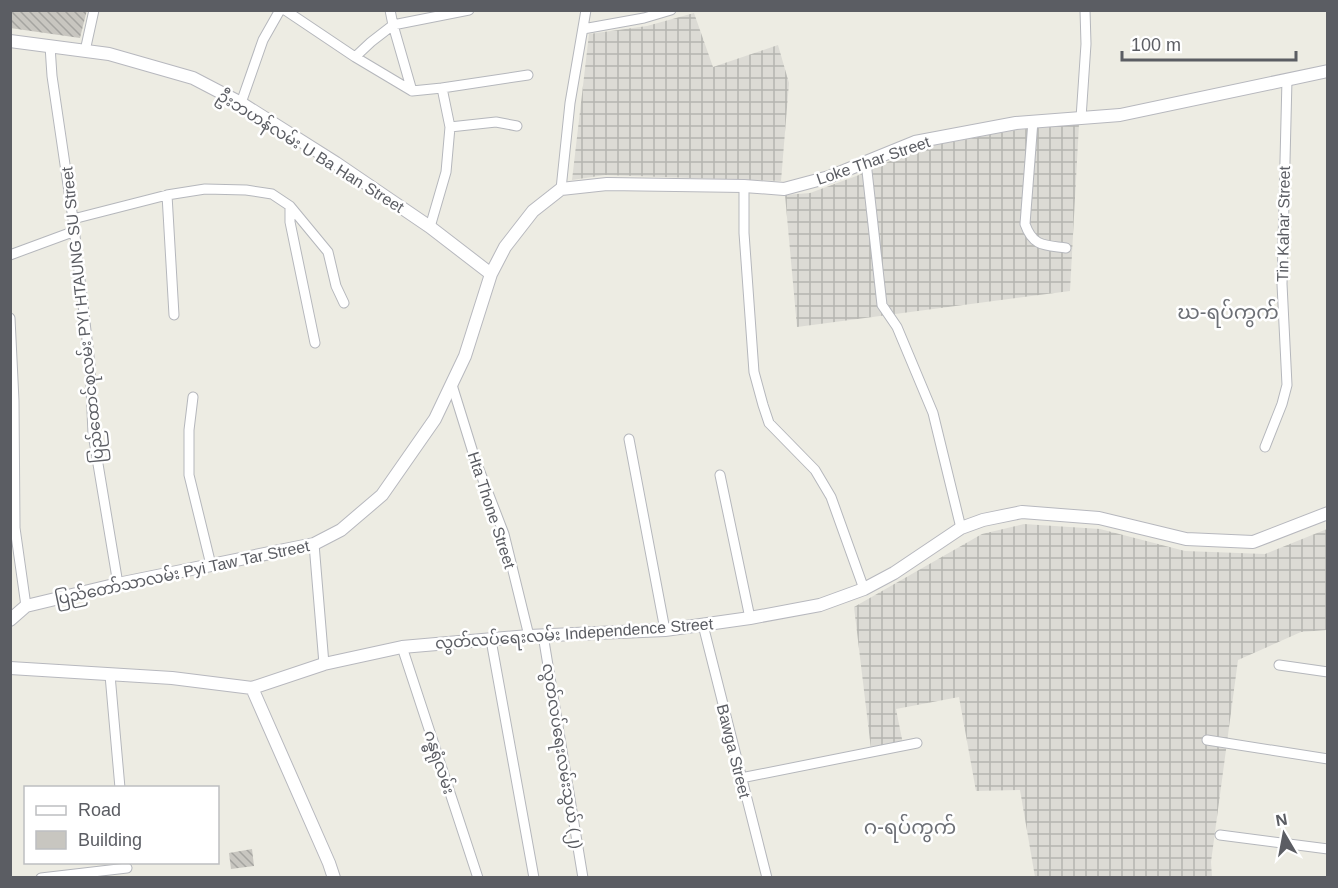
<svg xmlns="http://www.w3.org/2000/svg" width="1338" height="888" font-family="Helvetica,'Noto Sans Myanmar',sans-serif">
	<defs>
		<pattern id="industrial-grid" width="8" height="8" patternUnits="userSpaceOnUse" patternTransform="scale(1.5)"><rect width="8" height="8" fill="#dcdbd5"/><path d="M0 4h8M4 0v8" fill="none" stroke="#b5b5b0"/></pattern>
		<pattern id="building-back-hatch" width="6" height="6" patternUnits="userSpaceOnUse" patternTransform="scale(1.5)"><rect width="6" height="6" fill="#c8c6c0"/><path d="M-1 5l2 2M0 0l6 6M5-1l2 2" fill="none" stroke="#a5a4a0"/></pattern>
	</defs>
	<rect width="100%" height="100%" fill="#edece3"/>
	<!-- industrial -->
	<path fill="url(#industrial-grid)" d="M 694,13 L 713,67 L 778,45 L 789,83 L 781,181 L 605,175 L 572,180 L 589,34 L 647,26 Z
		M 1079,124 L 1070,291 L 797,327 L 785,195 L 810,193 L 859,175 L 919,148 L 1016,130 Z
		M 1024,524 L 1100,529 L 1185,551 L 1265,554 L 1327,529 L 1327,630 L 1301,632 L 1238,660 L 1211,862 L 1212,877 L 1035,877 L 1020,790 L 976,791 L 959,697 L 896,709 L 903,744 L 871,749 L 854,607 L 982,534 Z"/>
	<!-- building -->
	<path fill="url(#building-back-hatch)" d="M 10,10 L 87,10 L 80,38 L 10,28 Z
		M 252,849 L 254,866 L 231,869 L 229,853 Z"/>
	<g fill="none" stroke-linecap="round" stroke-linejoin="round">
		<!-- street casing -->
		<g stroke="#b5b7bc" stroke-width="11">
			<path id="street" d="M 285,10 L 355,57 L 412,91 L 442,88 L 528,75
				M 390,10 L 393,25 L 412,91
				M 583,29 L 644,18 L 671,10
				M 50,46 L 52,76 L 73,219 L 90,365 L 93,434 L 118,584
				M 85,51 L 94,10
				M 355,57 L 371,42 L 393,25 L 469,10
				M 241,103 L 263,40 L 280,10
				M 1081,118 L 1086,44 L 1085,10
				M 1033,121 L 1025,224 C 1033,247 1045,245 1066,248
				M 450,127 L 496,122 L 517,126
				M 866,162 L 882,305 L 897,327 L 933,413 L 961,528
				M 744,186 L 744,233 L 754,372 L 763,405 L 769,423 L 815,470 L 831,497 L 864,589
				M 561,189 L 570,103 L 586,10
				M 167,195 L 174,315
				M 290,206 L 290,222 L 315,343
				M 73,219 L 167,195 L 205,189 L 246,190 L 272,194 L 290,206 L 328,252 L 336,286 L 344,303
				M 430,227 L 446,172 L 450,127 L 442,88
				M 10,255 L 75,231
				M 10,318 L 14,401 L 15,528 L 26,606
				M 452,385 L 475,459 L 504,534 L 529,636
				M 193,397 L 189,430 L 189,475 L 211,565
				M 629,439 L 665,630
				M 1265,447 L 1282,404 L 1287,385 L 1282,284 L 1287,79
				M 720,475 L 750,618
				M 314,544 L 324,664
				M 703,625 L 767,878
				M 543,635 L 583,878
				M 491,640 L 534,878
				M 402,647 L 478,878
				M 1279,665 L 1328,672
				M 110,675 L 120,788
				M 1207,740 L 1328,759
				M 741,778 L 917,743
				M 1220,835 L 1328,849
				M 41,878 L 127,868"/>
		</g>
		<!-- secondary casing -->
		<g stroke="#b7b8be" stroke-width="14">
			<path id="secondary" d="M 10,41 L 109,54 L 193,78 L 241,103 L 336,163 L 430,227 L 491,274
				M 10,620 L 26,606 L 118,584 L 314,544 L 341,530 L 382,495 L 435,419 L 465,356 L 491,274 L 505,247 L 533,211 L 561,189 L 607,184 L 744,186 L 784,189 L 829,177 L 915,142 L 1016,123 L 1120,115 L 1328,71
				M 10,668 L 172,678 L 252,688 L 324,664 L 402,647 L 529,636 L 665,630 L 750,618 L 820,605 L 864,589 L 894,573 L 961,528 L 983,520 L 1022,512 L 1099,518 L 1186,539 L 1253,542 L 1328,513
				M 252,688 L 329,863 L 334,878"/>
		</g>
		<!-- street -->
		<use href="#street" stroke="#fff" stroke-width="9"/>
		<!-- secondary -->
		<use href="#secondary" stroke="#fff" stroke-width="12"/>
	</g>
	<g text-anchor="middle" stroke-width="5" stroke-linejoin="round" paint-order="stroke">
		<!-- street labels -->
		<g font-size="16" fill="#5b5d63" stroke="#fff">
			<text transform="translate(311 151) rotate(32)" y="6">ဦးဘဟန်လမ်း U Ba Han Street</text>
			<text transform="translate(873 160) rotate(-19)" y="6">Loke Thar Street</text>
			<text transform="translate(1283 224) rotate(-89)" y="6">Tin Kahar Street</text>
			<text transform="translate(82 315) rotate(-96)" y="6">ပြည်ထောင်စုလမ်း PYI HTAUNG SU Street</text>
			<text transform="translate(492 510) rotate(72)" y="6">Hta Thone Street</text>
			<text transform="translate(182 572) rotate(-12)" y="6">ပြည်တော်သာလမ်း Pyi Taw Tar Street</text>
			<text transform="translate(574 633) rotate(-4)" y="6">လွတ်လပ်ရေးလမ်း Independence Street</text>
			<text transform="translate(734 751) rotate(76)" y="6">Bawga Street</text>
			<text transform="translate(563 756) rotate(81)" y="6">လွတ်လပ်ရေးလမ်းသွယ် (၂)</text>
			<text transform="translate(440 762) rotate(72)" y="6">ဂန္ဓရုံလမ်း</text>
		</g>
		<!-- quarter labels -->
		<g font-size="20" fill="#6c6f75" stroke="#fff">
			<text x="1228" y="319">ဃ-ရပ်ကွက်</text>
			<text x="910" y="834">ဂ-ရပ်ကွက်</text>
		</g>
	</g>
	<!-- border -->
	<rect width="1338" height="888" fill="none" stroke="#5b5d63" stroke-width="24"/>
	<!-- legend -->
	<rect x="24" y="786" width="195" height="78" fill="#ffffff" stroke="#bdbec1" stroke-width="1.5"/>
	<rect x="36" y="806" width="30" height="9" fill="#ffffff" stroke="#bdbec1" stroke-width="1.5"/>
	<text x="78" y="816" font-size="18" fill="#5b5d63">Road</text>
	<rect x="36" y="831" width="30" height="18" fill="#c8c6c0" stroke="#bdbec1" stroke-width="1.5"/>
	<text x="78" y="846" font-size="18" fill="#5b5d63">Building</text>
	<!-- north arrow -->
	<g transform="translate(1284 834) rotate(350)" stroke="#ffffff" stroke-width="4.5" paint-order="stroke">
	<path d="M0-4.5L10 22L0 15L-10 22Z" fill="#5b5d63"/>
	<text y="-9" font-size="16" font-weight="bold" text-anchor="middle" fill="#5b5d63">N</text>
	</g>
	<!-- scale -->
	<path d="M1122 51v9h174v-9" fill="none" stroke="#5b5d63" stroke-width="3"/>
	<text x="1131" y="51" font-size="18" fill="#5b5d63" stroke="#ffffff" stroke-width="4.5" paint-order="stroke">100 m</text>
</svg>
